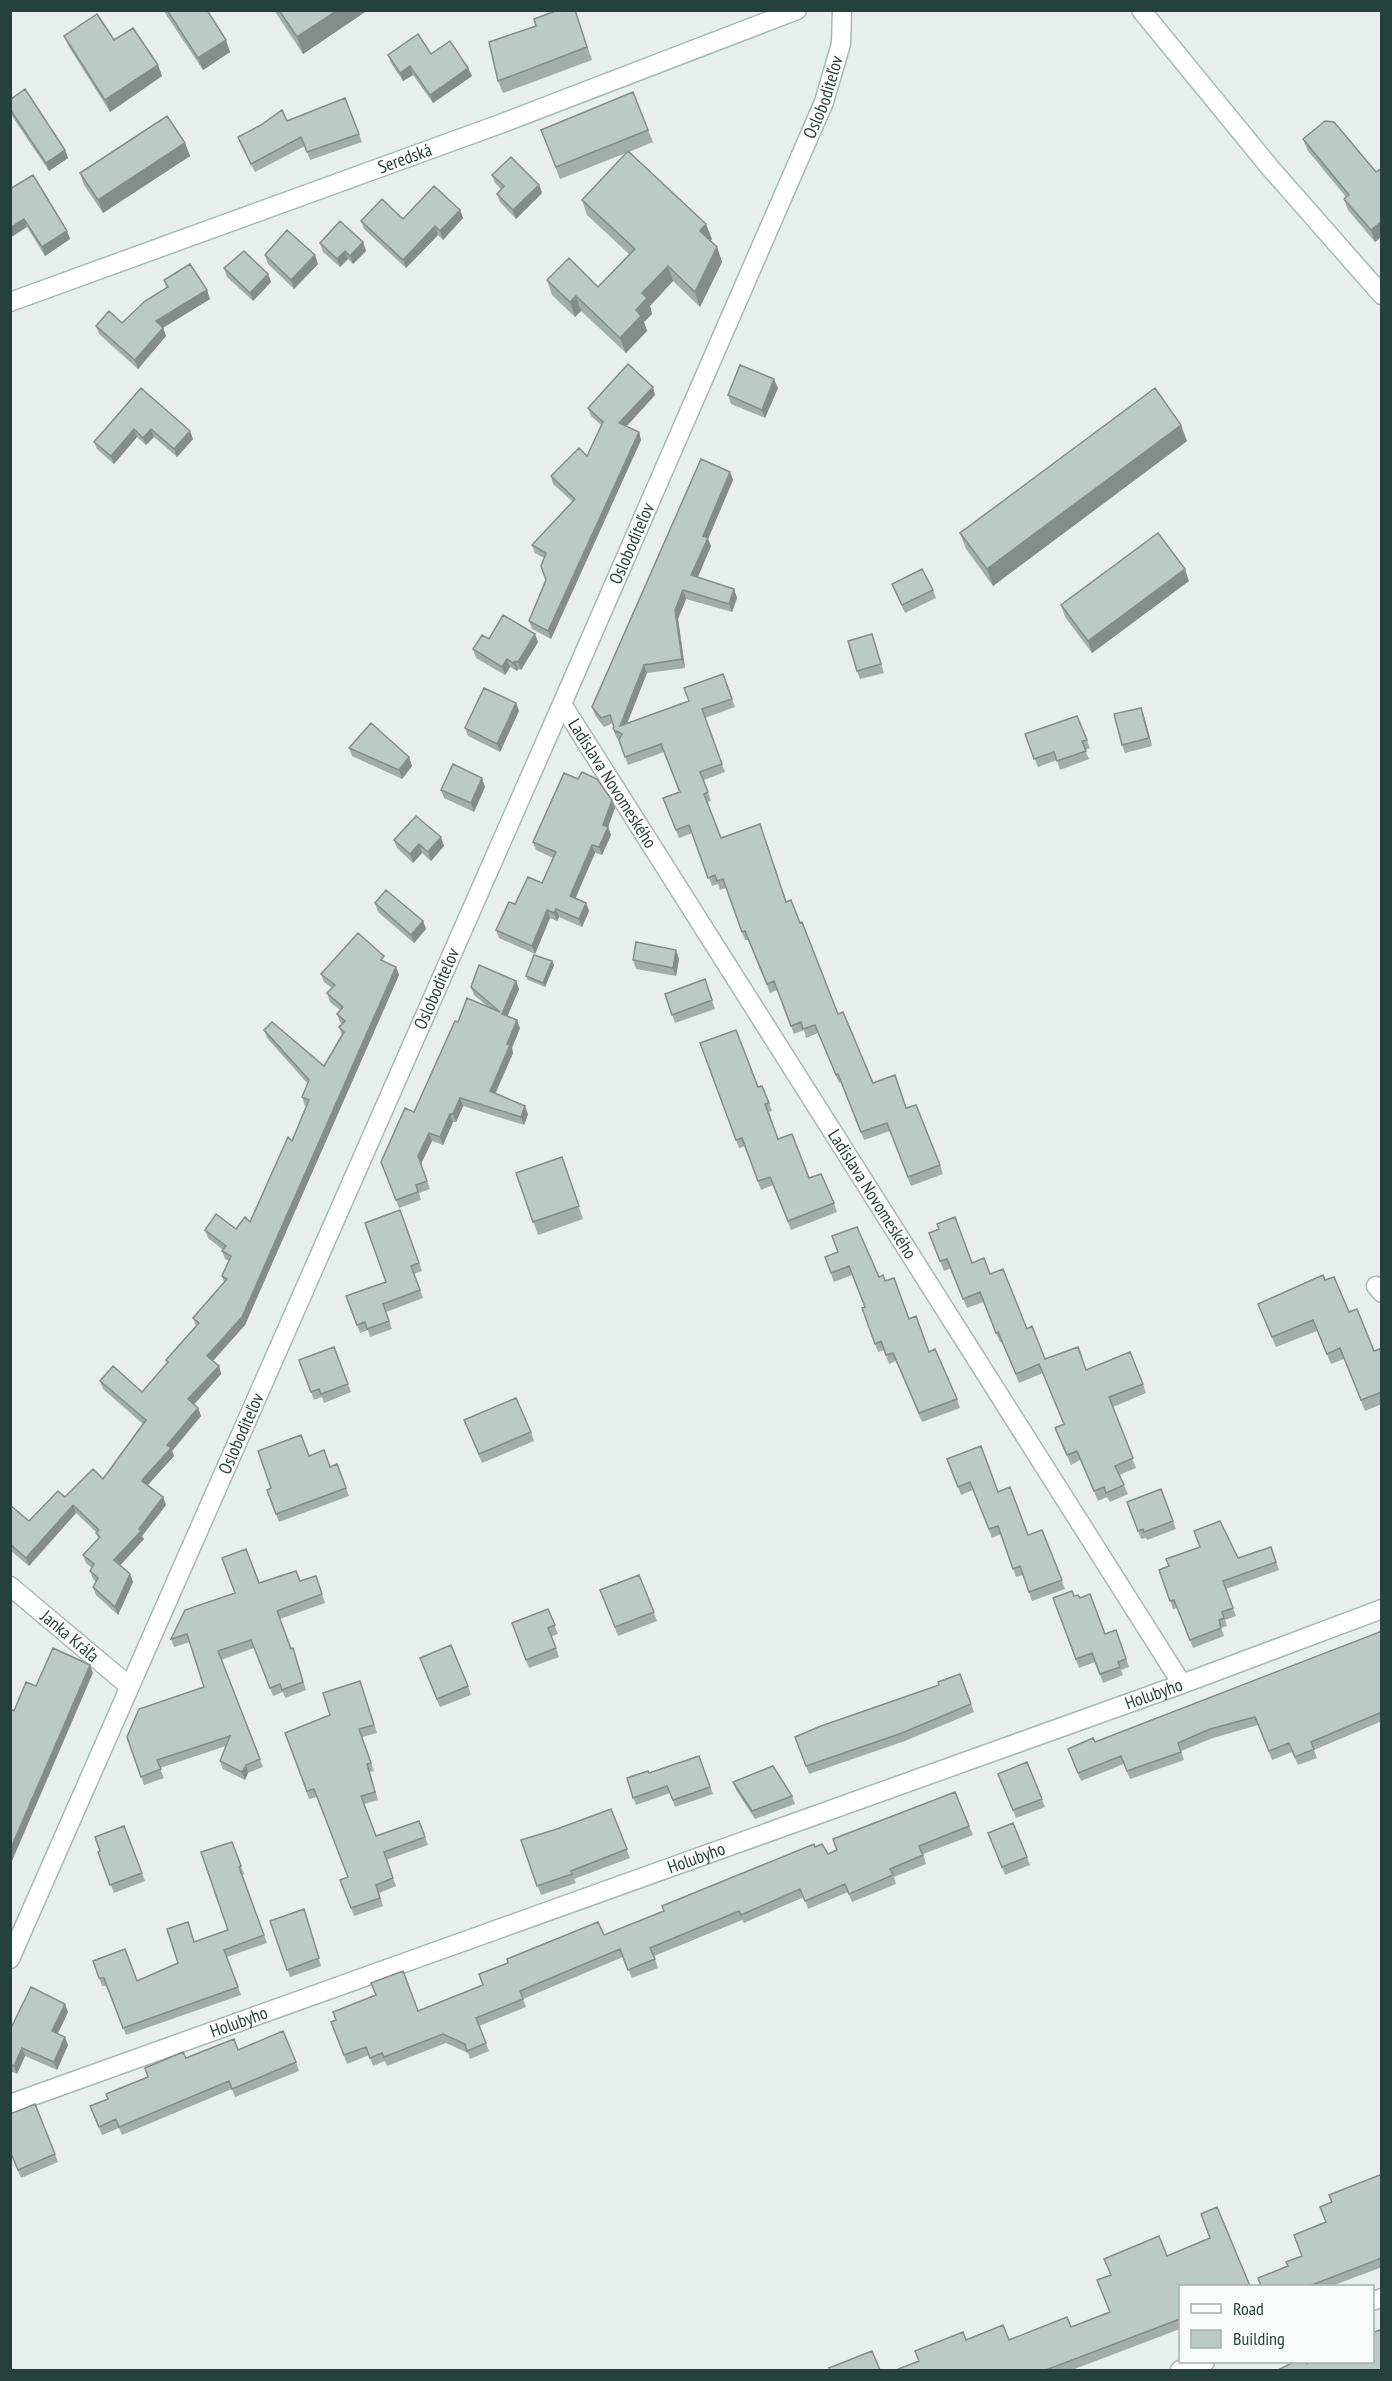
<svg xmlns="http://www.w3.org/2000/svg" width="1392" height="2381" font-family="'PT Sans Narrow',sans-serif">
	<rect width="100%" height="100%" fill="#e6efeb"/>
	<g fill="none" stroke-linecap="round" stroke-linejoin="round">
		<!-- street casing -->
		<g stroke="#a8b8b2" stroke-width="21">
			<g id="street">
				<path id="s1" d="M 562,704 L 1182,1684"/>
				<path d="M 1376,1286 L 1382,1293"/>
				<path id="s2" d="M 10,1586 L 129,1686"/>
				<path id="s3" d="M 10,1959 L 562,704 L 824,102 L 841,44 L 842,10"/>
				<path id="s4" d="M 10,2104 L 1182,1684 L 1382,1609"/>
				<path d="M 1372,2301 L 1382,2298"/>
				<path d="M 1180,2370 L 1205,2362"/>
			</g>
		</g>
		<!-- secondary casing -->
		<g stroke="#a4bbb3" stroke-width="21">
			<g id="secondary">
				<path d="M 1141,10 L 1272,170 L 1382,295"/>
				<path id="s5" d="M 10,302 L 500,124 L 797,10"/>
			</g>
		</g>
		<!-- street -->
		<use href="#street" stroke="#fff" stroke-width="18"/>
		<!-- secondary -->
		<use href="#secondary" stroke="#fff" stroke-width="18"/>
	</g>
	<!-- wall -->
	<path fill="#a1aea9" d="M 163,10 L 207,10 L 230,52 L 203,70 Z
		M 274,10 L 368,10 L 303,54 Z
		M 575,10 L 592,60 L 503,93 L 498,81 L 536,26 Z
		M 64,36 L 114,40 L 158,65 L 162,76 L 110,112 L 69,47 Z
		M 431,54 L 468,68 L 472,76 L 433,103 L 413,75 L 403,81 L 391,63 L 388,55 Z
		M 345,98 L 362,142 L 310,160 L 305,146 L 255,172 L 241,146 L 238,137 L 287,121 Z
		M 10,109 L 65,150 L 68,158 L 49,171 L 10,113 Z
		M 541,130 L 648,130 L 653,142 L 629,152 L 712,239 L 710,241 L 717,247 L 722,262 L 700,307 L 673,281 L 650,306 L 652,314 L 644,322 L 647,331 L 626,353 L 581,311 L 575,317 L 552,295 L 547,280 L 598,287 L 629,254 L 587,215 L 582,200 L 626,153 L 560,179 Z
		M 1303,139 L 1376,172 L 1382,168 L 1382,236 L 1375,242 L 1348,210 L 1344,199 L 1346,197 L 1308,151 Z
		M 185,143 L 190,156 L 103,213 L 84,185 L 80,173 Z
		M 492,175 L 539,185 L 542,193 L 516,219 L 500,202 L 497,194 L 501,189 L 495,183 Z
		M 10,189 L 67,231 L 70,239 L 45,256 L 27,227 Z
		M 460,210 L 463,218 L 443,240 L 438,235 L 406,268 L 364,229 L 361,221 L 403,219 Z
		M 363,242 L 366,251 L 353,264 L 348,259 L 340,267 L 323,252 L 320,243 Z
		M 265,255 L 318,264 L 294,289 L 268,264 Z
		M 224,268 L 268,274 L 271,282 L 253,301 L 227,277 Z
		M 164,280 L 210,299 L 163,328 L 166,336 L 138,369 L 99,334 L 96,326 L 122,323 L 166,288 Z
		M 141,388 L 193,439 L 177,457 L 154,437 L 146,445 L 137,437 L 114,464 L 97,449 L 94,442 Z
		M 778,388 L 765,418 L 731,404 L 728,395 Z
		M 655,395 L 627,426 L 639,432 L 641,440 L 551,639 L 532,629 L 529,621 L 546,580 L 544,558 L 535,553 L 532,545 L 573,502 L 553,484 L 551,476 L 587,456 L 601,425 L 591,416 L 588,408 Z
		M 1187,441 L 993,586 L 966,549 L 960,533 Z
		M 730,472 L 733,480 L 708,539 L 711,546 L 697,577 L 734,589 L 737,598 L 732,612 L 686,599 L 678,619 L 685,668 L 647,673 L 627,723 L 689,701 L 723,674 L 735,707 L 705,718 L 725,772 L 704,780 L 711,801 L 707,802 L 721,838 L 786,902 L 800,923 L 838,1014 L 873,1083 L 906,1108 L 940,1165 L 943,1174 L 911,1186 L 890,1131 L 864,1140 L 841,1082 L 839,1083 L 818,1033 L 806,1038 L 804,1030 L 794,1034 L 777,990 L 770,993 L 748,940 L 745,940 L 726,888 L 720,890 L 718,884 L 712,886 L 692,833 L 679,838 L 663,798 L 679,792 L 664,752 L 628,765 L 619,741 L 616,737 L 613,728 L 614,727 L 613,723 L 604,727 L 595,715 L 592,707 Z
		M 1189,581 L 1092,653 L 1065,617 L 1061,605 Z
		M 892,584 L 933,590 L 936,598 L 905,613 Z
		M 535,634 L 538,642 L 521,670 L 518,669 L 517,671 L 510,667 L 505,675 L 476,658 L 473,649 L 489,639 Z
		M 872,634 L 884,673 L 860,679 L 857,671 Z
		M 519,711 L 500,752 L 468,736 L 465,728 Z
		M 1077,716 L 1090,748 L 1085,750 L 1089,759 L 1060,770 L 1057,760 L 1038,767 L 1025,734 Z
		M 1144,716 L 1152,746 L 1125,753 L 1122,745 Z
		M 349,748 L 409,757 L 412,766 L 402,779 L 352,756 Z
		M 578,779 L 615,808 L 608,827 L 611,835 L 602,855 L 595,853 L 575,898 L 586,903 L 589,911 L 582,927 L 559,917 L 557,921 L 550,918 L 535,954 L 499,938 L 496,930 L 515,904 L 542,883 L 553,858 L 536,850 L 533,842 Z
		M 485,787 L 474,812 L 444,798 L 441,790 Z
		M 394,840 L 444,846 L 431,861 L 422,853 L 413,863 L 397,848 Z
		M 375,903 L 423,921 L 426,929 L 414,943 L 378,912 Z
		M 676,950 L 679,959 L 676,976 L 636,969 L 633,960 Z
		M 386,962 L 396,967 L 399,975 L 245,1325 L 213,1361 L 219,1366 L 221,1374 L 194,1404 L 198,1408 L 201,1416 L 172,1451 L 174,1456 L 147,1485 L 163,1497 L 166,1505 L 142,1536 L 144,1539 L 120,1565 L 133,1582 L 118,1615 L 96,1595 L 93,1587 L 96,1582 L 93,1579 L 90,1571 L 92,1568 L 86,1563 L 83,1555 L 98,1539 L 97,1533 L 76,1513 L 29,1566 L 10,1550 L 10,1505 L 29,1521 L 65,1497 L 103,1479 L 143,1424 L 103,1389 L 100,1381 L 142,1392 L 167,1364 L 166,1360 L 196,1326 L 193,1318 L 224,1282 L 222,1276 L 229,1261 L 225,1259 L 222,1251 L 223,1250 L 208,1238 L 205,1230 L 236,1229 L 250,1222 L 292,1141 L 307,1106 L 305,1106 L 302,1097 L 308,1084 L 267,1038 L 264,1030 L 324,1066 L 342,1035 L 339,1027 L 342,1024 L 340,1022 L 337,1014 L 340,1010 L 330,1002 L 327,993 L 332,988 L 324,982 L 321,974 Z
		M 554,965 L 545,987 L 528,980 L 526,976 Z
		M 705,979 L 715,1009 L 675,1023 L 665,994 Z
		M 516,981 L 519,989 L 507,1016 L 520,1028 L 512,1048 L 513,1053 L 496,1093 L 528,1114 L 524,1125 L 463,1106 L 456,1122 L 453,1122 L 443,1145 L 432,1141 L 421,1164 L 430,1189 L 419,1193 L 421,1200 L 399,1208 L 381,1162 L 414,1112 L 458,1022 L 488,1007 L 474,995 L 471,987 Z
		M 700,1043 L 758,1087 L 769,1103 L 772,1111 L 769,1112 L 778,1139 L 809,1178 L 834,1203 L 837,1212 L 791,1230 L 773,1185 L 761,1190 L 745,1146 L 739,1148 Z
		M 562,1157 L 583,1219 L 538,1235 L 516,1173 Z
		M 400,1210 L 422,1271 L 414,1274 L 423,1298 L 386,1312 L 392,1329 L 370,1337 L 368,1330 L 360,1333 L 346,1296 L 386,1282 Z
		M 929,1233 L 972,1263 L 990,1274 L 1027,1329 L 1045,1359 L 1143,1384 L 1146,1393 L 1113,1407 L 1136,1468 L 1119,1475 L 1128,1494 L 1110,1502 L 1107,1497 L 1098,1501 L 1080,1460 L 1071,1465 L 1059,1437 L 1055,1428 L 1064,1424 L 1043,1373 L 1019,1383 L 1002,1342 L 1000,1342 L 983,1302 L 967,1308 L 951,1268 L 944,1271 Z
		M 825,1257 L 879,1277 L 885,1281 L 929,1352 L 957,1399 L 960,1408 L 922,1422 L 896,1361 L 889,1364 L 884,1350 L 878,1352 L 862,1308 L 865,1307 L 852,1275 L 834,1282 Z
		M 1325,1280 L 1349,1312 L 1374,1351 L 1382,1352 L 1382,1404 L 1365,1411 L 1344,1359 L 1331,1364 L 1317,1331 L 1276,1347 L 1258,1304 Z
		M 334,1347 L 351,1392 L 324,1403 L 322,1397 L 314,1400 L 299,1360 Z
		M 464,1420 L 531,1432 L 534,1441 L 482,1463 Z
		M 309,1456 L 330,1467 L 337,1464 L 349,1496 L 279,1522 L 267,1490 L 271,1488 Z
		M 947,1459 L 998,1492 L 1028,1535 L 1042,1530 L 1065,1589 L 1032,1601 L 1023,1575 L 1016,1577 L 1001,1534 L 992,1538 L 973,1490 L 961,1495 Z
		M 1161,1489 L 1176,1529 L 1147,1540 L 1146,1538 L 1141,1539 L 1127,1502 Z
		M 1194,1531 L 1238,1558 L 1271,1547 L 1279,1570 L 1226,1589 L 1236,1616 L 1225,1620 L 1227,1626 L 1221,1628 L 1224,1636 L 1193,1648 L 1177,1608 L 1173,1609 L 1159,1570 L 1169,1566 L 1200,1547 Z
		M 639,1575 L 657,1621 L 618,1636 L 600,1590 Z
		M 316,1576 L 325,1603 L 280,1619 L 291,1649 L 293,1648 L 296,1656 L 306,1690 L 285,1698 L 283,1692 L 273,1696 L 254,1648 L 221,1660 L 263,1767 L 248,1773 L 245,1780 L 223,1769 L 220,1761 L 226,1746 L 160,1768 L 164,1778 L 144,1785 L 127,1737 L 204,1687 L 190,1642 L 174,1647 L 171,1639 L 235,1593 L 259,1583 L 300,1581 Z
		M 1053,1598 L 1080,1598 L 1105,1634 L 1116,1630 L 1129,1667 L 1121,1670 L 1123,1675 L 1103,1683 L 1095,1662 L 1079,1668 Z
		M 548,1609 L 558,1634 L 552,1636 L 559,1657 L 529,1668 L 512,1623 Z
		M 1382,1631 L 1382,1721 L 1314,1750 L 1317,1758 L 1298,1765 L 1292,1752 L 1272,1760 L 1258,1725 L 1213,1738 L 1181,1751 L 1184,1760 L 1130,1779 L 1124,1764 L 1081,1781 L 1068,1749 L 1095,1742 Z
		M 423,1666 L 468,1686 L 471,1695 L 440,1707 Z
		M 960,1674 L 974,1712 L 905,1741 L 809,1774 L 795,1737 L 939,1685 Z
		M 363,1689 L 377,1733 L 362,1737 L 374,1771 L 370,1772 L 378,1800 L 364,1804 L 376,1836 L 419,1821 L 428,1845 L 386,1860 L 396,1886 L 379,1893 L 383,1906 L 354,1916 L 340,1880 L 348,1877 L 317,1797 L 309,1799 L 285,1733 L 330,1715 Z
		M 699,1756 L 713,1794 L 675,1807 L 670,1793 L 636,1805 L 627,1778 L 649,1773 Z
		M 1027,1762 L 1045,1807 L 1016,1818 L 998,1774 Z
		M 733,1782 L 792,1796 L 795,1804 L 755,1819 L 736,1790 Z
		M 611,1809 L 630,1858 L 574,1879 L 576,1883 L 541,1895 L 521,1840 L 557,1829 Z
		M 1013,1823 L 1030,1865 L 1005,1875 L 988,1833 Z
		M 124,1826 L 145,1881 L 114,1893 L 98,1852 L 100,1851 Z
		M 969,1826 L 973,1835 L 923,1854 L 926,1864 L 894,1877 L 896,1884 L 852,1902 L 848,1892 L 808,1909 L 804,1897 L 744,1923 L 742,1920 L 654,1956 L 658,1968 L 632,1978 L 623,1957 L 523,1999 L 526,2007 L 479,2026 L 489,2051 L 470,2059 L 468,2053 L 446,2043 L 387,2066 L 385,2061 L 373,2066 L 369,2055 L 347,2064 L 331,2022 L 418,2011 L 483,1985 L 664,1911 L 815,1847 L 828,1854 Z
		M 232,1842 L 244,1874 L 242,1875 L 267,1943 L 227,1957 L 241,1995 L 126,2035 L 106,1986 L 102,1986 L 93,1961 L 137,1981 L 178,1963 L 195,1942 L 228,1930 Z
		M 307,1917 L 321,1966 L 290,1977 L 270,1921 Z
		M 68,2012 L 58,2033 L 68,2045 L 57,2070 L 25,2056 L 17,2074 L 10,2071 L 10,2025 L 12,2026 Z
		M 238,2050 L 296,2062 L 299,2071 L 235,2097 L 232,2089 L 122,2135 L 119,2128 L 102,2135 L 90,2106 L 108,2099 L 186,2058 Z
		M 35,2104 L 58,2162 L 21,2178 L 12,2157 L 10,2157 L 10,2114 Z
		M 1382,2174 L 1382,2267 L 1332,2286 L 1261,2286 L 1302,2256 L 1326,2223 L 1332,2202 Z
		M 1167,2256 L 1180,2286 L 1180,2329 L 1072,2370 L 896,2370 L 966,2340 L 1009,2340 L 1071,2327 L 1110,2312 Z"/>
	<!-- shaded-wall -->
	<path fill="#838d89" d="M 338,10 L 368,10 L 303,54 L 297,37 Z
		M 226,40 L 230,52 L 203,70 L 198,58 Z
		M 158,65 L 162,76 L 110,112 L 105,100 Z
		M 410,66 L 413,75 L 403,81 L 400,73 Z
		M 468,68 L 472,76 L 433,103 L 430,95 Z
		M 185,143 L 190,156 L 103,213 L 98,200 Z
		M 65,150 L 68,158 L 49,171 L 46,163 Z
		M 539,185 L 542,193 L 516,219 L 513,210 Z
		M 460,210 L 463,218 L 443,240 L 440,231 Z
		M 24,219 L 27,227 L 10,238 L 10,228 Z
		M 1382,221 L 1382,236 L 1375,242 L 1371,230 Z
		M 706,224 L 712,239 L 705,246 L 700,231 Z
		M 435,226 L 438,235 L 406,268 L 403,260 Z
		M 67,231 L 70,239 L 45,256 L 42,247 Z
		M 363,242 L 366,251 L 353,264 L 350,256 Z
		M 717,247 L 722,262 L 700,307 L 695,292 Z
		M 345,251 L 348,259 L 340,267 L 337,259 Z
		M 315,255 L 318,264 L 294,289 L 291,280 Z
		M 668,266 L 673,281 L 650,306 L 652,314 L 644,322 L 647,331 L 626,353 L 620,338 L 636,310 L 642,293 Z
		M 268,274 L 271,282 L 253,301 L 250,293 Z
		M 207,290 L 210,299 L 159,330 L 156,321 Z
		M 576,296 L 581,311 L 575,317 L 570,302 Z
		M 163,328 L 166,336 L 138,369 L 135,360 Z
		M 774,379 L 778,388 L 765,418 L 762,410 Z
		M 653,387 L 655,395 L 622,431 L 619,423 Z
		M 1181,425 L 1187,441 L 993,586 L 987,569 Z
		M 134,429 L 137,437 L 114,464 L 111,456 Z
		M 151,429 L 154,437 L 146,445 L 143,438 Z
		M 190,431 L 193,439 L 177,457 L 174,449 Z
		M 639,432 L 641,440 L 551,639 L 548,631 Z
		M 730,472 L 733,480 L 708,539 L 711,546 L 695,584 L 691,575 L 703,536 Z
		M 1185,569 L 1189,581 L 1092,653 L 1088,641 Z
		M 734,589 L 737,598 L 732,612 L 729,604 Z
		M 683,590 L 686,599 L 678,619 L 685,668 L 682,659 L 675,610 Z
		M 535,634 L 538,642 L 521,670 L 518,662 Z
		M 507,659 L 510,667 L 505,675 L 502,667 Z
		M 515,661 L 518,669 L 517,671 L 513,663 Z
		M 644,665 L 647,673 L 623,734 L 620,726 Z
		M 516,703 L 519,711 L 500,752 L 497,744 Z
		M 1141,708 L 1144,716 L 1152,746 L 1149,738 Z
		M 409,757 L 412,766 L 402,779 L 399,770 Z
		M 482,778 L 485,787 L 474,812 L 471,803 Z
		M 612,800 L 615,808 L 608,827 L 611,835 L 602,855 L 599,847 L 603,825 Z
		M 441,837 L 444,846 L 431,861 L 428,852 Z
		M 419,844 L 422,853 L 413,863 L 410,854 Z
		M 592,845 L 595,853 L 573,904 L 570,896 Z
		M 586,903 L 589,911 L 582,927 L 579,919 Z
		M 556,909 L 559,917 L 557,921 L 554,913 Z
		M 547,910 L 550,918 L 535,954 L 532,946 Z
		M 423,921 L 426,929 L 414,943 L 411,935 Z
		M 676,950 L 679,959 L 676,976 L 673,968 Z
		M 552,961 L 554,965 L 545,987 L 543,983 Z
		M 396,967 L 399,975 L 245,1325 L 210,1364 L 207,1356 Z
		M 516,981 L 519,989 L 505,1022 L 502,1014 Z
		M 517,1020 L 520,1028 L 512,1048 L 513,1053 L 493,1098 L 490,1091 L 507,1044 Z
		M 460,1098 L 463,1106 L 456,1122 L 453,1114 Z
		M 525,1106 L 528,1114 L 524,1125 L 521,1117 Z
		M 450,1114 L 453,1122 L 443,1145 L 440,1137 Z
		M 429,1133 L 432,1141 L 421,1164 L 418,1156 Z
		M 219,1366 L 221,1374 L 191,1408 L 188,1399 Z
		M 198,1408 L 201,1416 L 172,1451 L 174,1456 L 146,1487 L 142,1481 L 143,1479 L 167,1445 Z
		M 163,1497 L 166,1505 L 142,1536 L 144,1539 L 117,1569 L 114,1560 Z
		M 73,1505 L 76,1513 L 29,1566 L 26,1558 Z
		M 130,1574 L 133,1582 L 118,1615 L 115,1607 Z
		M 90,1665 L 93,1673 L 12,1861 L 10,1857 L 10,1850 Z
		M 246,1765 L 248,1773 L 245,1780 L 242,1772 Z
		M 65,2004 L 68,2012 L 55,2039 L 52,2031 Z
		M 65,2037 L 68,2045 L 57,2070 L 54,2062 Z
		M 22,2048 L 25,2056 L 17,2074 L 14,2066 Z"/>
	<!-- building -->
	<path fill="#bbcac4" stroke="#838d89" stroke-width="1.5" d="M 167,10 L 207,10 L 226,40 L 198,58 Z
		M 279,10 L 338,10 L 297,37 Z
		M 558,10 L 575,10 L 587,47 L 498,81 L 489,42 L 536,26 L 534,19 Z
		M 97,14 L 114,40 L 133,28 L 158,65 L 105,100 L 64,36 Z
		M 418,34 L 431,54 L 450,41 L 468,68 L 430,95 L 410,66 L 400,73 L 388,55 Z
		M 25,89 L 65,150 L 46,163 L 10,109 L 10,100 Z
		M 633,92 L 648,130 L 556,167 L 541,130 Z
		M 345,98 L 359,134 L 307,152 L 301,137 L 251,164 L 238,137 L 261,125 L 282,110 L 287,121 Z
		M 167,116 L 185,143 L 98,200 L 80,173 Z
		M 1325,121 L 1334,122 L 1376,172 L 1382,168 L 1382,221 L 1371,230 L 1344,199 L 1349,195 L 1303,139 Z
		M 628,151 L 706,224 L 700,231 L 717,247 L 695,292 L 668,266 L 642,293 L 647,298 L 636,310 L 641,316 L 620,338 L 576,296 L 570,302 L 547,280 L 569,258 L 598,287 L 635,249 L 582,200 Z
		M 511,157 L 539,185 L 513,210 L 497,194 L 504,186 L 492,175 Z
		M 33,175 L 67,231 L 42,247 L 24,219 L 10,228 L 10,189 Z
		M 434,186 L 460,210 L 440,231 L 435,226 L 403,260 L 361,221 L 382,199 L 403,219 Z
		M 340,221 L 363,242 L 350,256 L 345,251 L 337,259 L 320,243 Z
		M 287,230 L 315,255 L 291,280 L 265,255 Z
		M 244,251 L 268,274 L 250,293 L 224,268 Z
		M 190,264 L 207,290 L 156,321 L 163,328 L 135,360 L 96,326 L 109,311 L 122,323 L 145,301 L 168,287 L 164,280 Z
		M 628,364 L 653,387 L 619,423 L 639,432 L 548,631 L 529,621 L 546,580 L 541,566 L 546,553 L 532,545 L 575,499 L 551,476 L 579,448 L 587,456 L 603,422 L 588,408 Z
		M 740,365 L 774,379 L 762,410 L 728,395 Z
		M 141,388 L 190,431 L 174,449 L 151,429 L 143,438 L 134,429 L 111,456 L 94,442 Z
		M 1155,388 L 1181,425 L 987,569 L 960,533 Z
		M 701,459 L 730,472 L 703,536 L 708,538 L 691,575 L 734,589 L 729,604 L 683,590 L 675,610 L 682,659 L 644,665 L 620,726 L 689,701 L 684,688 L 723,674 L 732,699 L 702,709 L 722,764 L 700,772 L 708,792 L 704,794 L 721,838 L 760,824 L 786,902 L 791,900 L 800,923 L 802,922 L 838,1014 L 843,1012 L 873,1083 L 895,1075 L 906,1108 L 916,1105 L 940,1165 L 908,1177 L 887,1123 L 861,1132 L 838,1074 L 836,1075 L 815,1025 L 803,1029 L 801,1022 L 791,1026 L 774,981 L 767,984 L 745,931 L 742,932 L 723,879 L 717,881 L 715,875 L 708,878 L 689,825 L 676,830 L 663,798 L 680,792 L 661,744 L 625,757 L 619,740 L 622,734 L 617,731 L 616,733 L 613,728 L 614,727 L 610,715 L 601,718 L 592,707 Z
		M 1158,533 L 1185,569 L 1088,641 L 1061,605 Z
		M 922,569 L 933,590 L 902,605 L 892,584 Z
		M 503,615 L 535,634 L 518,662 L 515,661 L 513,663 L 507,659 L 502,667 L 473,649 L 482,635 L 489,639 Z
		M 872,634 L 881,664 L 857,671 L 848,641 Z
		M 484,688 L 516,703 L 497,744 L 465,728 Z
		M 1141,708 L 1149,738 L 1122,745 L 1114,714 Z
		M 1077,716 L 1087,740 L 1082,741 L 1086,751 L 1057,761 L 1054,752 L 1034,759 L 1025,734 Z
		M 371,723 L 409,757 L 399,770 L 349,748 Z
		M 453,764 L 482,778 L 471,803 L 441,790 Z
		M 582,772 L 597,779 L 612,800 L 603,825 L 608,827 L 599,847 L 592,845 L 570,896 L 586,903 L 579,919 L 556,909 L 554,913 L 547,910 L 532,946 L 496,930 L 509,902 L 515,904 L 528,877 L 542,883 L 556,852 L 533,842 L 564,773 L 578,779 Z
		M 416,816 L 441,837 L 428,852 L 419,844 L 410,854 L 394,840 Z
		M 386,890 L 423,921 L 411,935 L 375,903 Z
		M 358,933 L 384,956 L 381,960 L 396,967 L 242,1317 L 207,1356 L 219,1366 L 188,1399 L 198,1408 L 167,1445 L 171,1448 L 143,1479 L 142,1481 L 163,1497 L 139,1529 L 141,1531 L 114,1560 L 130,1574 L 115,1607 L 93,1587 L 98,1578 L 90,1571 L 94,1564 L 83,1555 L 100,1537 L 96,1533 L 99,1530 L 73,1505 L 26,1558 L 10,1544 L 10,1505 L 29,1521 L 58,1491 L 65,1497 L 93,1469 L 103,1479 L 146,1420 L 100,1381 L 113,1366 L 142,1392 L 168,1362 L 166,1360 L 199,1323 L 193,1318 L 227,1279 L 222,1276 L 231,1256 L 222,1251 L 226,1246 L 205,1230 L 216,1214 L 236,1229 L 245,1217 L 250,1222 L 288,1137 L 292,1141 L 309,1100 L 302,1097 L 309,1080 L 264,1030 L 272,1022 L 324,1066 L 344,1032 L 339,1027 L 345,1021 L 337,1014 L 343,1007 L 327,993 L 335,985 L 321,974 Z
		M 636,942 L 676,950 L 673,968 L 633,960 Z
		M 534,955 L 552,961 L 543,983 L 526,976 Z
		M 479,965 L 516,981 L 502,1014 L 517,1020 L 507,1044 L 510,1045 L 490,1091 L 525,1106 L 521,1117 L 460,1098 L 453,1114 L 450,1114 L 440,1137 L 429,1133 L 418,1156 L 427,1181 L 416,1185 L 418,1192 L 396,1200 L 381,1162 L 405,1108 L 414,1112 L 455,1021 L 458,1022 L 467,998 L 500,1012 L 471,987 Z
		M 705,979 L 712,1000 L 672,1015 L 665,994 Z
		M 736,1030 L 758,1087 L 762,1086 L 769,1103 L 765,1104 L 778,1139 L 792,1134 L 809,1178 L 821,1174 L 834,1203 L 788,1221 L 770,1177 L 758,1181 L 742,1138 L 736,1140 L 700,1043 Z
		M 562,1157 L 579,1206 L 533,1222 L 516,1173 Z
		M 400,1210 L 419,1263 L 411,1266 L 420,1290 L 383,1304 L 389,1321 L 367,1329 L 365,1322 L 357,1325 L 346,1296 L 386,1282 L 365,1223 Z
		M 955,1217 L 972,1263 L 984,1258 L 990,1274 L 1003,1269 L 1027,1329 L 1032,1326 L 1045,1359 L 1078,1347 L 1086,1370 L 1130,1352 L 1143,1384 L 1109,1397 L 1133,1458 L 1115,1466 L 1124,1485 L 1106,1493 L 1104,1487 L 1094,1491 L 1077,1451 L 1067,1455 L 1055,1428 L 1064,1424 L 1039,1364 L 1016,1374 L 998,1332 L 996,1333 L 980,1292 L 963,1299 L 947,1259 L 940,1261 L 929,1233 L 939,1229 L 937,1224 Z
		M 857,1227 L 879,1277 L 883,1275 L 885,1281 L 894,1278 L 909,1319 L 916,1316 L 929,1352 L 935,1349 L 957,1399 L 919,1413 L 893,1353 L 886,1355 L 881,1341 L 875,1344 L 862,1308 L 865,1307 L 849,1266 L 831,1273 L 825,1257 L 838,1252 L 832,1236 Z
		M 1323,1275 L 1325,1280 L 1334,1277 L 1349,1312 L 1357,1309 L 1374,1351 L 1380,1349 L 1382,1352 L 1382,1392 L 1361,1400 L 1340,1348 L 1327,1354 L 1313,1320 L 1272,1337 L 1258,1304 Z
		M 334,1347 L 348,1384 L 321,1394 L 319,1389 L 311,1392 L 299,1360 Z
		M 516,1398 L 531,1432 L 479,1454 L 464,1420 Z
		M 301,1435 L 309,1456 L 324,1450 L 330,1467 L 337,1464 L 346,1488 L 276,1514 L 267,1490 L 271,1488 L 258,1451 Z
		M 981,1446 L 998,1492 L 1010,1487 L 1028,1535 L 1042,1530 L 1062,1580 L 1029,1592 L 1020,1566 L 1013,1569 L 998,1526 L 989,1529 L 970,1482 L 958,1487 L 947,1459 Z
		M 1161,1489 L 1173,1521 L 1144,1532 L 1143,1529 L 1138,1531 L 1127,1502 Z
		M 1220,1521 L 1238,1558 L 1271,1547 L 1276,1562 L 1223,1581 L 1233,1608 L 1222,1612 L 1224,1618 L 1219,1620 L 1221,1628 L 1190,1640 L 1174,1600 L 1170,1601 L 1159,1570 L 1169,1566 L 1166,1559 L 1200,1547 L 1194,1531 Z
		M 246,1549 L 259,1583 L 296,1571 L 300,1581 L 316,1576 L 322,1594 L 277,1611 L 291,1649 L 293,1648 L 303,1682 L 282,1690 L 280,1684 L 270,1688 L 251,1640 L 218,1651 L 260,1759 L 246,1765 L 242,1772 L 220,1761 L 230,1736 L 157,1760 L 161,1769 L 141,1777 L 127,1737 L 139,1709 L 204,1687 L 187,1634 L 171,1639 L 185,1610 L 235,1593 L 222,1558 Z
		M 639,1575 L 654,1612 L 615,1627 L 600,1590 Z
		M 1072,1591 L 1074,1596 L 1078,1595 L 1080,1598 L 1090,1594 L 1105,1634 L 1116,1630 L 1126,1659 L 1118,1662 L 1120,1667 L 1100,1674 L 1092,1653 L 1076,1659 L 1053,1598 Z
		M 548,1609 L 555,1625 L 548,1628 L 556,1648 L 526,1660 L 512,1623 Z
		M 1382,1631 L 1382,1712 L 1311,1742 L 1314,1749 L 1295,1757 L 1289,1743 L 1269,1751 L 1255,1717 L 1210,1729 L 1178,1743 L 1181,1752 L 1127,1771 L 1121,1756 L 1078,1773 L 1068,1749 L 1093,1738 L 1095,1742 Z
		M 451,1645 L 468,1686 L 437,1699 L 420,1658 Z
		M 53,1648 L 90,1665 L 10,1850 L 10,1709 L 14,1711 L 26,1682 L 36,1686 Z
		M 960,1674 L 971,1704 L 902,1733 L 806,1766 L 795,1737 L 821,1726 L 939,1685 L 938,1682 Z
		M 360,1681 L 374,1725 L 359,1729 L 371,1763 L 367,1764 L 375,1792 L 361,1796 L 376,1836 L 419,1821 L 425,1837 L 384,1852 L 393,1878 L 376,1885 L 380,1898 L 351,1908 L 340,1880 L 348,1877 L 314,1789 L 307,1791 L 285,1733 L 330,1715 L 323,1693 Z
		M 699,1756 L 710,1787 L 673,1800 L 667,1786 L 633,1798 L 627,1778 L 648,1771 L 649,1773 Z
		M 1027,1762 L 1042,1799 L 1013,1810 L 998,1774 Z
		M 773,1766 L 792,1796 L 752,1811 L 733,1782 Z
		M 955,1792 L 969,1826 L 919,1846 L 923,1855 L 890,1869 L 893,1875 L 849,1894 L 845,1884 L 805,1901 L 800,1889 L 741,1915 L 739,1911 L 650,1948 L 655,1959 L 628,1970 L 620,1949 L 520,1991 L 523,1999 L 476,2018 L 486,2043 L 467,2051 L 465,2044 L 443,2034 L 384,2057 L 382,2053 L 370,2058 L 366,2047 L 344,2055 L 331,2022 L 336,2020 L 333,2012 L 376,1995 L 371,1983 L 403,1971 L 418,2011 L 483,1985 L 479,1974 L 508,1963 L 507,1959 L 598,1922 L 604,1935 L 664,1911 L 662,1906 L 814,1844 L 815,1847 L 822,1844 L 828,1854 L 837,1850 L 833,1839 Z
		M 611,1809 L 627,1849 L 571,1871 L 572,1874 L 537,1886 L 521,1840 L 557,1829 Z
		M 1013,1823 L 1027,1857 L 1002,1867 L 988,1833 Z
		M 124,1826 L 142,1873 L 110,1885 L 98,1852 L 100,1851 L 95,1837 Z
		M 232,1842 L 241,1866 L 239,1867 L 264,1935 L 224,1950 L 238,1987 L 123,2028 L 104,1978 L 99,1978 L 93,1961 L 125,1949 L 137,1981 L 178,1963 L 167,1929 L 188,1922 L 194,1942 L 228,1930 L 201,1852 Z
		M 304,1909 L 319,1958 L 287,1970 L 270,1921 Z
		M 31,1987 L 65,2004 L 52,2031 L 65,2037 L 54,2062 L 22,2048 L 14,2066 L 10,2064 L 10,2025 L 12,2026 Z
		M 283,2031 L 296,2062 L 232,2089 L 229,2081 L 119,2127 L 116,2119 L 99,2127 L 90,2106 L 108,2099 L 106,2094 L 148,2077 L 145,2068 L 183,2052 L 186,2058 L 234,2039 L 238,2050 Z
		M 35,2104 L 55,2154 L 18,2170 L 10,2151 L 10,2114 Z
		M 1382,2174 L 1382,2258 L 1309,2286 L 1261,2286 L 1258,2278 L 1288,2266 L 1286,2262 L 1302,2256 L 1294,2235 L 1326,2222 L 1320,2207 L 1332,2202 L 1329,2195 Z
		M 1217,2207 L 1250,2286 L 1180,2286 L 1180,2319 L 1046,2370 L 896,2370 L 919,2361 L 915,2351 L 963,2332 L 966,2340 L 1003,2325 L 1009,2340 L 1067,2317 L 1071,2327 L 1110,2312 L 1097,2280 L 1111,2275 L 1104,2259 L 1159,2236 L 1167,2256 L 1210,2238 L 1201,2214 Z
		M 1382,2329 L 1382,2370 L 1278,2370 L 1296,2361 L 1306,2361 L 1307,2364 L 1313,2361 L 1372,2361 L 1372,2333 Z
		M 872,2351 L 880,2370 L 830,2370 L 829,2368 Z"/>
	<g text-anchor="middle" stroke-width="6" stroke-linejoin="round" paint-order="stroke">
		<!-- street labels -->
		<g font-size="18" fill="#24423a" stroke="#f7fbf9">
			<text dy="6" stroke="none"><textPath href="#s3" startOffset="2032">Osloboditeľov</textPath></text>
			<text dy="6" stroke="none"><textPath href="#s5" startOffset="420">Seredská</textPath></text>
			<text dy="6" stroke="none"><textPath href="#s3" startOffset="1546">Osloboditeľov</textPath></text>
			<text dy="6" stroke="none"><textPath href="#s1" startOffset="94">Ladislava Novomeského</textPath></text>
			<text dy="6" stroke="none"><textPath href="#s3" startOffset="1060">Osloboditeľov</textPath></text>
			<text dy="6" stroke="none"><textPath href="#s1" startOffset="580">Ladislava Novomeského</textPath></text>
			<text dy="6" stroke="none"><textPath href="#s3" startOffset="574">Osloboditeľov</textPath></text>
			<text dy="6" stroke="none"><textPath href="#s2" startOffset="78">Janka Kráľa</textPath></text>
			<text dy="6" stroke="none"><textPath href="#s4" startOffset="1215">Holubyho</textPath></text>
			<text dy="6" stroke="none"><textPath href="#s4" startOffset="729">Holubyho</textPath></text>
			<text dy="6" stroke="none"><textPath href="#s4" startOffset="243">Holubyho</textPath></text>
		</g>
	</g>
	<!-- border -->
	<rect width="1392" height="2381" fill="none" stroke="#24423a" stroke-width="24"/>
	<!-- legend -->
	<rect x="1179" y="2285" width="195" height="78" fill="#f7fbf9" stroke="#a3b1ad" stroke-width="1.5"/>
	<rect x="1191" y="2304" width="30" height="9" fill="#ffffff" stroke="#a3b1ad" stroke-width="1.5"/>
	<text x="1233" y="2315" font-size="18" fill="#24423a">Road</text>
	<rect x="1191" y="2330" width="30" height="18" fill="#bbcac4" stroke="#a3b1ad" stroke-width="1.5"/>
	<text x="1233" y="2345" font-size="18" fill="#24423a">Building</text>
</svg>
